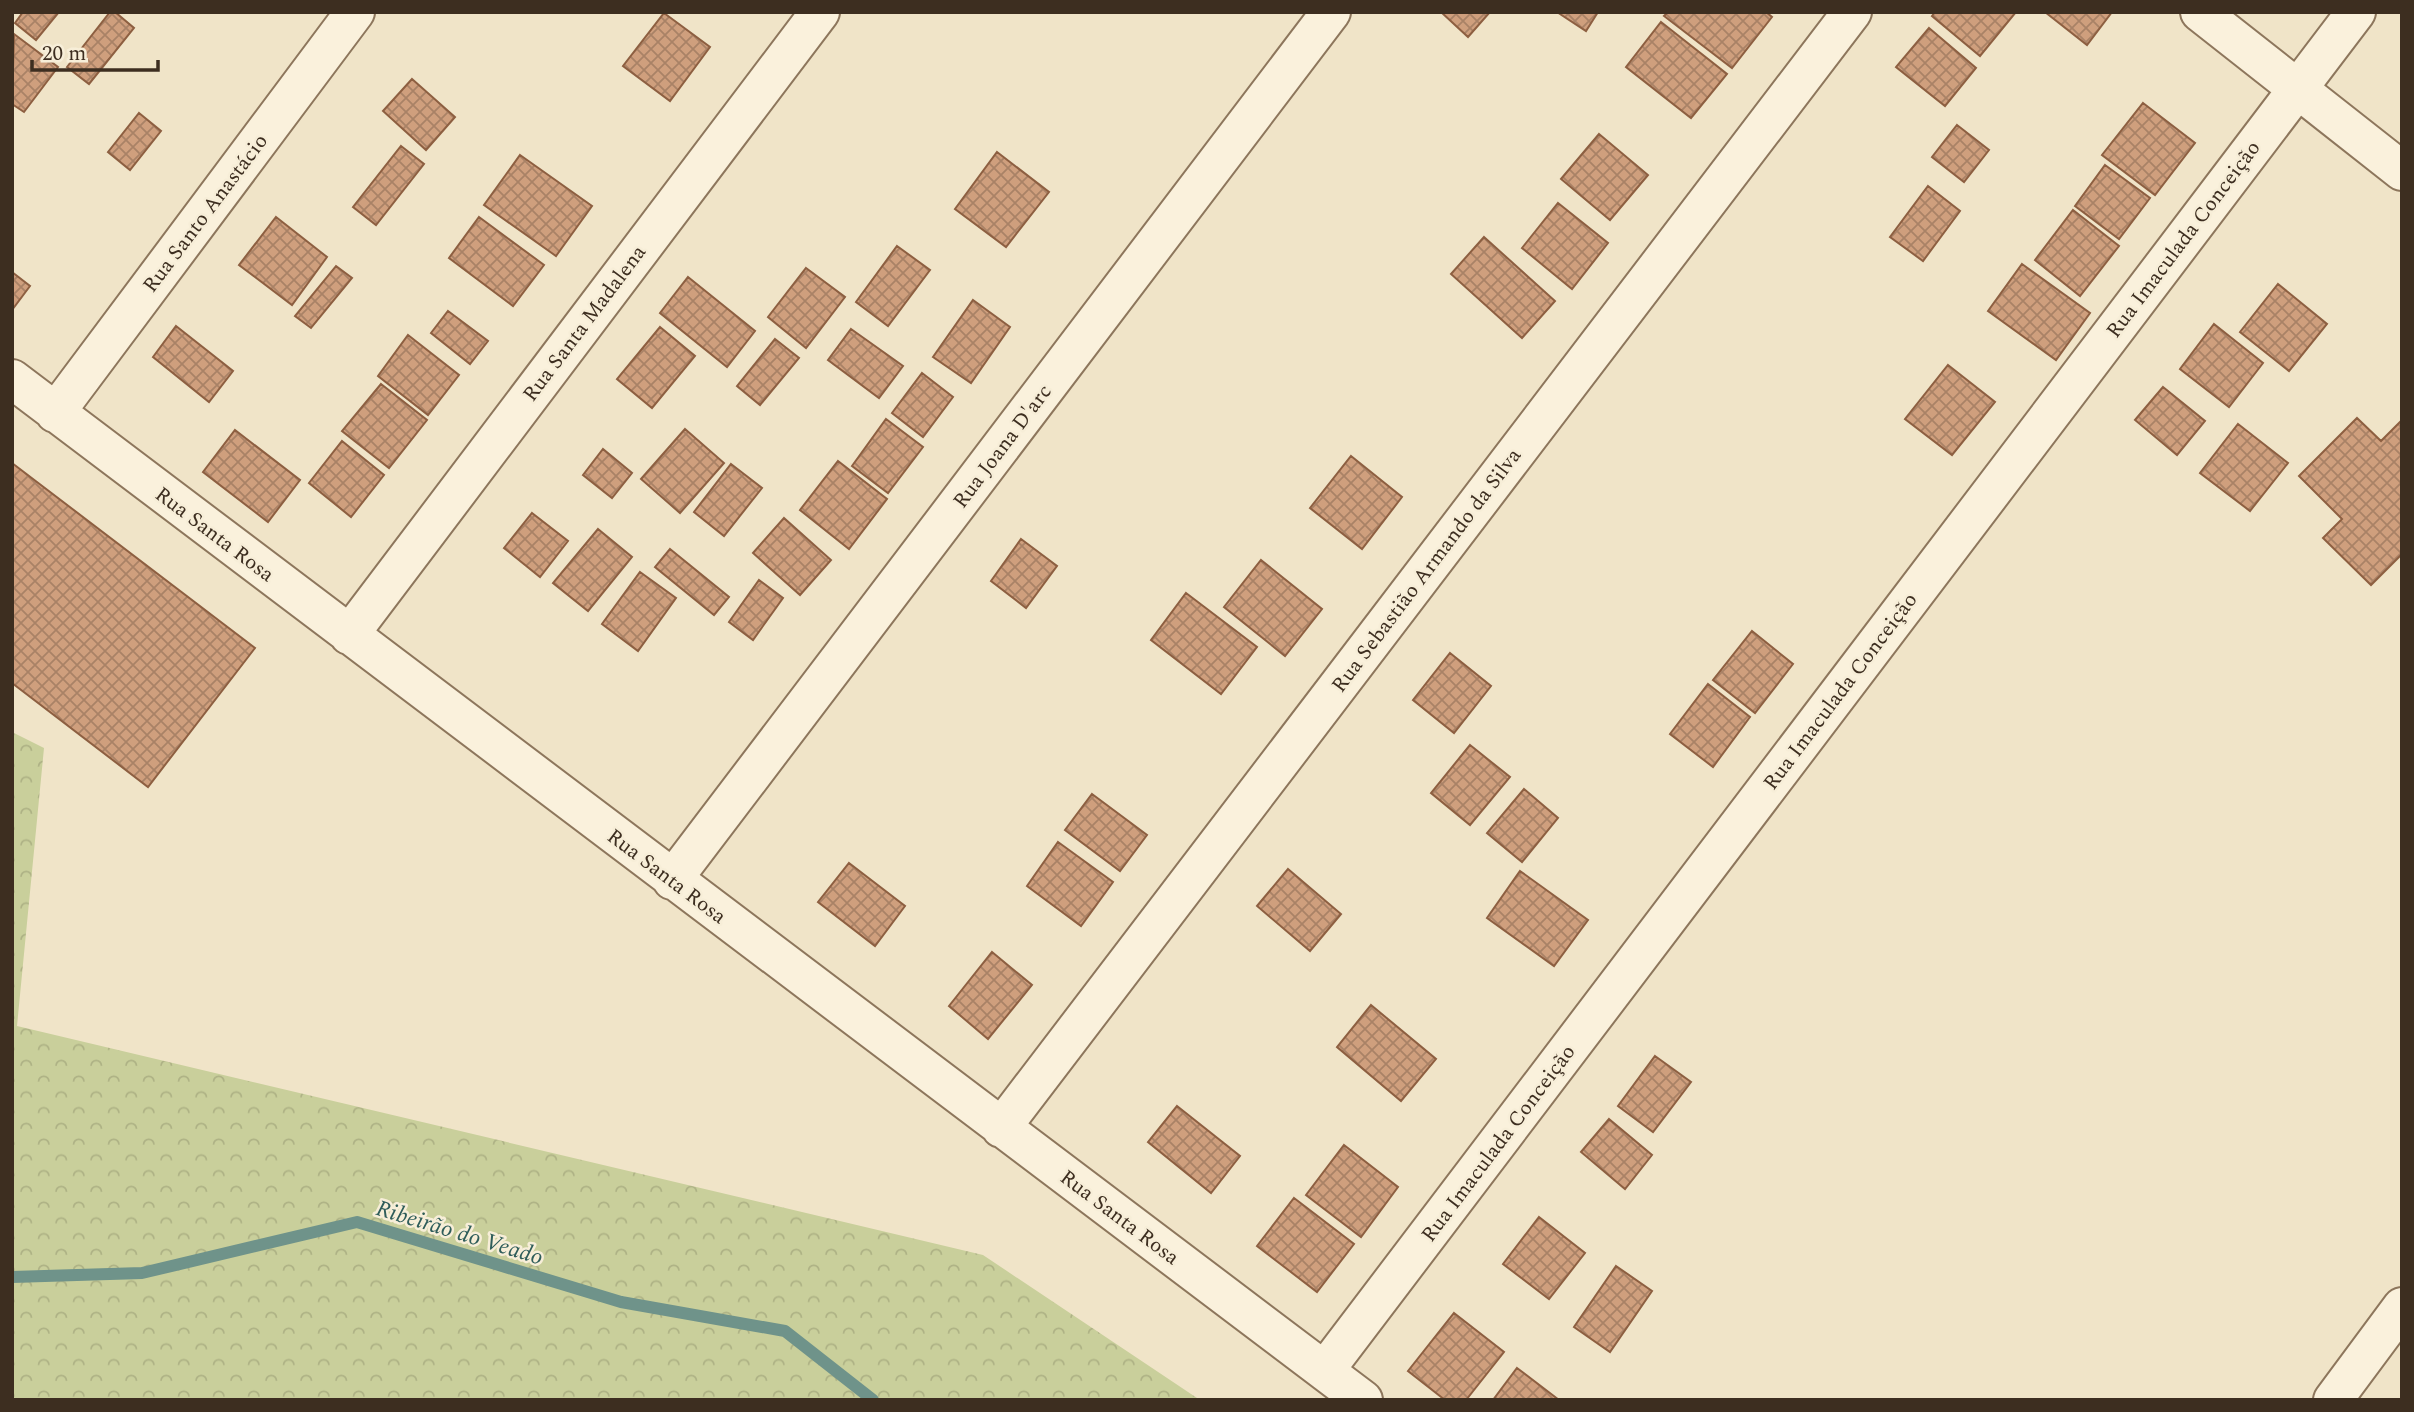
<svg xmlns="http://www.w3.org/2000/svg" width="2414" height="1412" font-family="Spectral,serif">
	<defs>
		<pattern id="forest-crowns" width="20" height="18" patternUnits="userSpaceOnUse" patternTransform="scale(1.75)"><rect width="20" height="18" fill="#c9cf9b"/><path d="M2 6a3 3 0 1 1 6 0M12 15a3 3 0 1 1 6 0" fill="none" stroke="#aeb285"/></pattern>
		<pattern id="building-cross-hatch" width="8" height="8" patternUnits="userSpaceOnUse" patternTransform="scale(1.75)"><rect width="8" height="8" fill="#cf9f7d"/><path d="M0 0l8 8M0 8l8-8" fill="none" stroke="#a98266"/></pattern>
	</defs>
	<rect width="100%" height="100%" fill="#f0e4c8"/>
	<!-- forest -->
	<path fill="url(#forest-crowns)" d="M 12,732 L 44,748 L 17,1026 L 983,1255 L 1200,1400 L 12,1400 Z"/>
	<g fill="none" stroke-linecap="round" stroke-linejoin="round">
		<!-- stream -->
		<path stroke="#6f938a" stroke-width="12" d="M 12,1277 L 142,1273 L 357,1222 L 621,1302 L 785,1331 L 873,1400"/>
	</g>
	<!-- building -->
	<path fill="url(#building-cross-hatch)" stroke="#8d5f41" stroke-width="2" d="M 23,12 L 59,12 L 36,40 L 15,23 Z
		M 110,12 L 115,12 L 134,28 L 89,84 L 67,67 Z
		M 1441,12 L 1490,12 L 1468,37 Z
		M 1557,12 L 1598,12 L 1586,31 Z
		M 1668,12 L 1766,12 L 1772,17 L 1732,68 L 1664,16 Z
		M 1935,12 L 2016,12 L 1980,56 L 1932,16 Z
		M 2045,12 L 2112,12 L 2087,45 Z
		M 664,13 L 710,47 L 670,101 L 623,66 Z
		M 1661,22 L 1727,74 L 1691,118 L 1626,67 Z
		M 1929,28 L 1976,68 L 1945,106 L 1896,67 Z
		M 14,34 L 58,67 L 24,112 L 12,104 Z
		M 412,79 L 455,117 L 426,150 L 383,111 Z
		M 2143,103 L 2195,143 L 2155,195 L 2102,155 Z
		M 139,113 L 161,131 L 130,170 L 108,152 Z
		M 1957,125 L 1989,150 L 1964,182 L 1932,157 Z
		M 1599,134 L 1648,175 L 1610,220 L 1561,179 Z
		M 401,146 L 424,164 L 376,225 L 353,207 Z
		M 997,152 L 1049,192 L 1006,247 L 955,209 Z
		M 520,155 L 592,206 L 556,256 L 484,205 Z
		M 2105,165 L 2150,198 L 2119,239 L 2075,206 Z
		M 1928,186 L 1960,211 L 1923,261 L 1890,237 Z
		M 1558,203 L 1608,243 L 1572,289 L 1522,248 Z
		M 2073,210 L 2119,246 L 2080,296 L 2035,260 Z
		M 276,217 L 327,257 L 292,305 L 239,265 Z
		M 479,217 L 544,265 L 513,306 L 449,258 Z
		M 1484,237 L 1555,301 L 1522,338 L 1451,274 Z
		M 897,246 L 930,270 L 888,326 L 856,302 Z
		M 2022,264 L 2090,313 L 2056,360 L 1988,311 Z
		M 336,266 L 352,278 L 311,328 L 295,316 Z
		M 806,268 L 845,297 L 806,348 L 768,317 Z
		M 12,272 L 30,286 L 12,310 Z
		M 688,277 L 755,331 L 727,367 L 660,313 Z
		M 2278,284 L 2327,324 L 2289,371 L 2240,332 Z
		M 973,300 L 1010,327 L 971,383 L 933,357 Z
		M 448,311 L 488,341 L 470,364 L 431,333 Z
		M 2214,324 L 2263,363 L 2229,407 L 2180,369 Z
		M 176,326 L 233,371 L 209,402 L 153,357 Z
		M 660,327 L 695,356 L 652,408 L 617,379 Z
		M 851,329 L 903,366 L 879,398 L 828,360 Z
		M 408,335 L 459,375 L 428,415 L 378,376 Z
		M 775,339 L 799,358 L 760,405 L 737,386 Z
		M 1948,365 L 1995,402 L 1952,455 L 1905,419 Z
		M 922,373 L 953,397 L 923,437 L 892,413 Z
		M 381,384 L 427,420 L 389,468 L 342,431 Z
		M 2163,387 L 2205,421 L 2177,455 L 2135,420 Z
		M 2357,418 L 2381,441 L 2402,420 L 2402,554 L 2371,585 L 2323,538 L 2342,519 L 2299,476 Z
		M 886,419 L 923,447 L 888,493 L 852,466 Z
		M 2238,424 L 2288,463 L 2250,511 L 2200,473 Z
		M 685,429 L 724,463 L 680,513 L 641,479 Z
		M 235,430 L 300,480 L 268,522 L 203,472 Z
		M 342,441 L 384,475 L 351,517 L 309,483 Z
		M 603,449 L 632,473 L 612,498 L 583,475 Z
		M 1351,456 L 1402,497 L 1362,549 L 1310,508 Z
		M 838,461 L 887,499 L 849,549 L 800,510 Z
		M 12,463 L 255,648 L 148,787 L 12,683 Z
		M 731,464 L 762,488 L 724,536 L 694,512 Z
		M 532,513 L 568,541 L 540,577 L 504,548 Z
		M 784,518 L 831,560 L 800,595 L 753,553 Z
		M 598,529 L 632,557 L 588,611 L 553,583 Z
		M 1021,539 L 1057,566 L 1026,608 L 991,581 Z
		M 670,549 L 729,597 L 714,615 L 655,567 Z
		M 1261,560 L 1322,609 L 1285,656 L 1224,607 Z
		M 640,572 L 676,598 L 638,651 L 602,624 Z
		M 759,580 L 783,598 L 753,640 L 729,622 Z
		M 1186,593 L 1257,647 L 1221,694 L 1151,640 Z
		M 1752,631 L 1793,664 L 1755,713 L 1713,680 Z
		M 1450,653 L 1491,686 L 1454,733 L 1413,700 Z
		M 1708,684 L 1750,717 L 1713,767 L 1670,734 Z
		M 1470,745 L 1510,777 L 1470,825 L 1431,793 Z
		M 1524,789 L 1558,818 L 1522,862 L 1487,833 Z
		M 1092,794 L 1147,835 L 1120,871 L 1065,830 Z
		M 1058,842 L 1113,882 L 1081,926 L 1027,886 Z
		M 849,863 L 905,906 L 875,946 L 818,902 Z
		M 1288,869 L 1341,914 L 1310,951 L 1257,906 Z
		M 1520,871 L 1588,920 L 1554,966 L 1487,918 Z
		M 992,952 L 1032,985 L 988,1039 L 949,1006 Z
		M 1371,1005 L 1436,1059 L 1401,1101 L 1337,1047 Z
		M 1655,1056 L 1691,1082 L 1653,1132 L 1618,1106 Z
		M 1177,1106 L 1240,1156 L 1211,1193 L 1148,1142 Z
		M 1609,1119 L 1652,1155 L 1625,1189 L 1581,1152 Z
		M 1344,1145 L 1398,1187 L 1361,1237 L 1306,1195 Z
		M 1294,1198 L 1354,1244 L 1317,1292 L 1257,1246 Z
		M 1539,1217 L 1585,1253 L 1549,1299 L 1503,1264 Z
		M 1616,1266 L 1652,1291 L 1610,1352 L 1574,1327 Z
		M 1454,1313 L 1504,1352 L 1466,1400 L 1445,1400 L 1408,1371 Z
		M 1517,1368 L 1559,1400 L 1493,1400 Z"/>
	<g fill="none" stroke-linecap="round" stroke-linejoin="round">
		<!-- minor casing -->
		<g stroke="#8d765c" stroke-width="42">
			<path id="minor" d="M 2200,12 L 2402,171
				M 12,379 L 1363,1400
				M 55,413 L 355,12
				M 349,635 L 820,12
				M 672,880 L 1331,12
				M 1001,1128 L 1852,12
				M 1325,1370 L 2356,12
				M 2333,1400 L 2402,1307"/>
		</g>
		<!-- minor -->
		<use href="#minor" stroke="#faf1dc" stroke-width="38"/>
	</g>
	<g text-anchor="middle" stroke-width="5" stroke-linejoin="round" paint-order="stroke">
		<!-- street labels -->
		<g font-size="21" fill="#3d2e20" stroke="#f7eed8">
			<text transform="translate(205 213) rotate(-53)" y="7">Rua Santo Anastácio</text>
			<text transform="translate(2183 239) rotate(-53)" y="7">Rua Imaculada Conceição</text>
			<text transform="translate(584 323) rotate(-53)" y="7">Rua Santa Madalena</text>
			<text transform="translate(1002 446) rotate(-53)" y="7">Rua Joana D'arc</text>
			<text transform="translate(215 534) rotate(37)" y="7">Rua Santa Rosa</text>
			<text transform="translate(1426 570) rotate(-53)" y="7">Rua Sebastião Armando da Silva</text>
			<text transform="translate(1840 691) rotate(-53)" y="7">Rua Imaculada Conceição</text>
			<text transform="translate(667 876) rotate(37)" y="7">Rua Santa Rosa</text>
			<text transform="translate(1498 1143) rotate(-53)" y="7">Rua Imaculada Conceição</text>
			<text transform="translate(1120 1217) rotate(37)" y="7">Rua Santa Rosa</text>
		</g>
		<!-- water labels -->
		<g font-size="23" font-style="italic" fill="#2f5d5a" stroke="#f7eed8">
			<text transform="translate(460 1232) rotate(17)" y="8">Ribeirão do Veado</text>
		</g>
	</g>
	<!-- border -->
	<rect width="2414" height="1412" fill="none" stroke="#3d2e20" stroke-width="28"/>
	<!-- scale -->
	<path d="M32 60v10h126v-10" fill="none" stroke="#3d2e20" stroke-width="3.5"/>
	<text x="42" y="60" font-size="21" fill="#3d2e20" stroke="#f7eed8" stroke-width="5" paint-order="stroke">20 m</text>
</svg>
